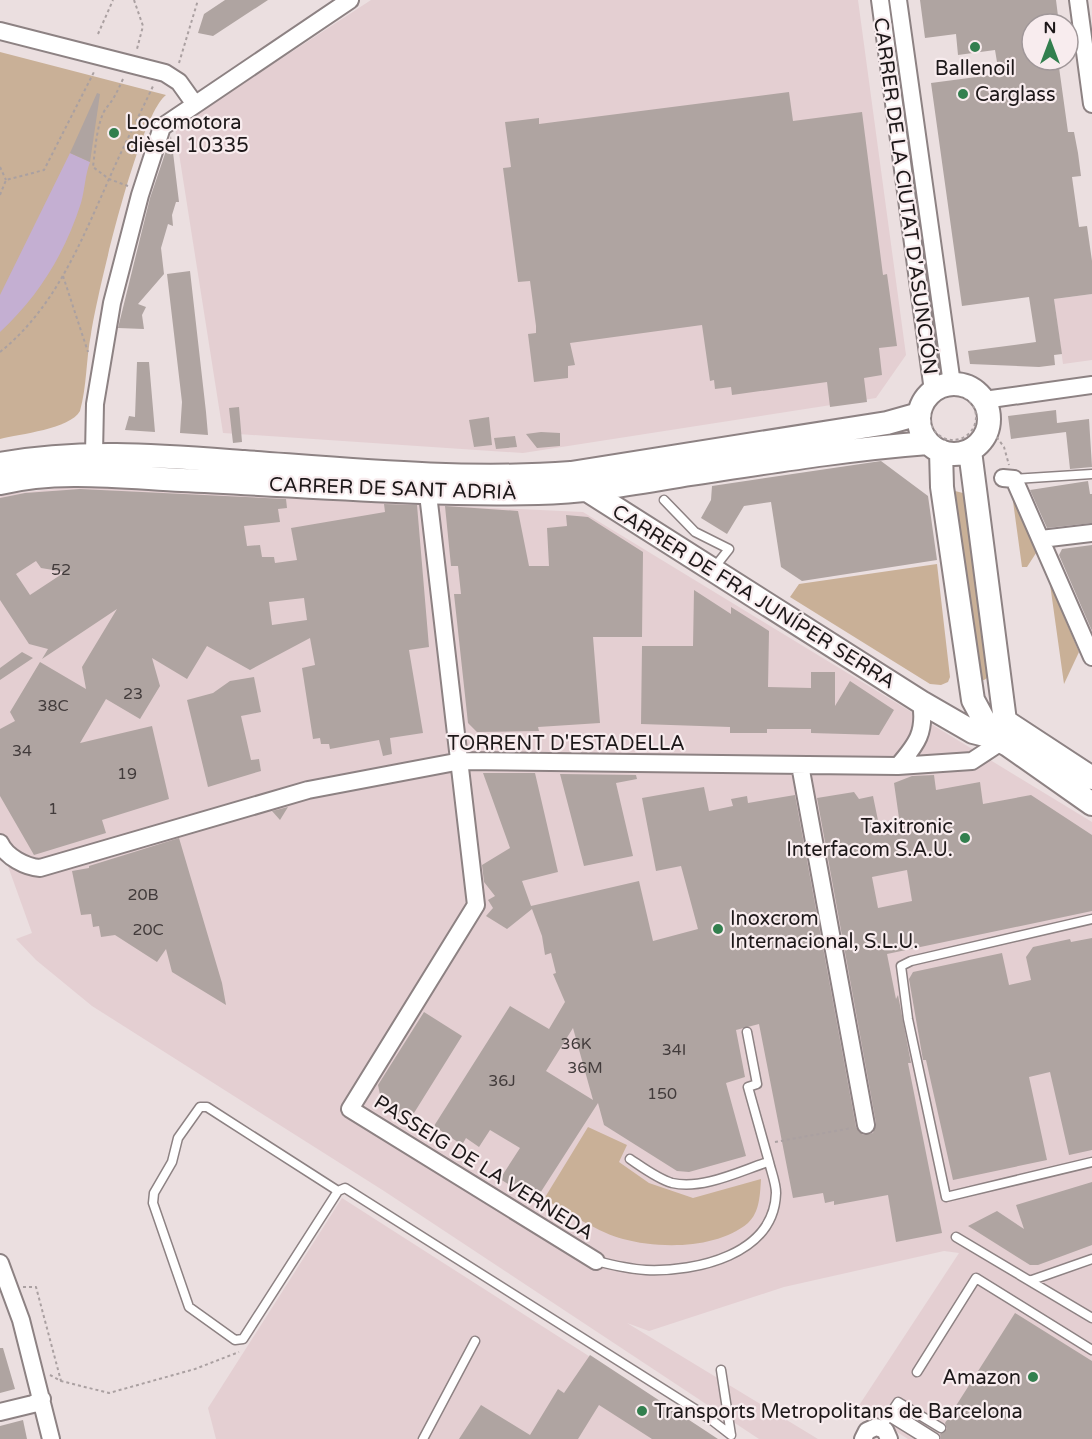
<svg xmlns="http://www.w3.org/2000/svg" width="1092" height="1439" font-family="'Varela Round',sans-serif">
	<rect width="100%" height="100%" fill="#ebdfe0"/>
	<!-- built -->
	<path fill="#e4cfd2" d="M 371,0 L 858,0 L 906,355 L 876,398 L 523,453 L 223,433 L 175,128 Z
		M 1092,294 L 1092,360 L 1063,364 L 1054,299 Z
		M 89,485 L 258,497 L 583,512 L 1092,822 L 1092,1439 L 908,1439 L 858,1407 L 959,1253 L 944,1251 L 784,1287 L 649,1331 L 627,1323 L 818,1439 L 759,1439 L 384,1191 L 92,1006 L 36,960 L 16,939 L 32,933 L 0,844 L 0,495 Z
		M 342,1198 L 709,1433 L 710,1439 L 216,1439 L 208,1408 Z"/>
	<!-- green -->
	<path fill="#c9b097" d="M 0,52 L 166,95 C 139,115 97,294 91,334 C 86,359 87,386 80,411 C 70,429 20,434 0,439 Z
		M 955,491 L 963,493 L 965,496 L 990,676 L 984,680 L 981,680 L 952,494 Z
		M 1012,494 L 1038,550 L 1027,567 L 1022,567 Z
		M 937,564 L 950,677 L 948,682 L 941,685 L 930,684 L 790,597 L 799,584 Z
		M 1050,584 L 1079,652 L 1064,684 Z
		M 588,1127 L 627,1145 L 619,1162 L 649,1183 L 693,1198 L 761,1179 C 760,1194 760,1212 748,1223 C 717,1249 660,1249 623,1239 C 601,1234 566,1211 544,1199 Z"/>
	<!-- water -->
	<path fill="#c4afd2" d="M 70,153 L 90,162 C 85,175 85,189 81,203 C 65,253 39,296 0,332 L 0,295 Z"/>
	<!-- building -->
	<path fill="#afa4a1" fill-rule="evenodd" d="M 225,0 L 268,0 L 213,36 L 198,33 L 204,14 Z
		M 920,0 L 1056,0 L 1059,24 L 1032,24 L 1032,60 L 1058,60 L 1068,132 L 1074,132 L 1078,153 L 1081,176 L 1072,177 L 1079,227 L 1087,226 L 1092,261 L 1092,294 L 1054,299 L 1062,354 L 1054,355 L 1055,365 L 1039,367 L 970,364 L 968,351 L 1036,342 L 1029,297 L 962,306 L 931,83 L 999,74 L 995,50 L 958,55 L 956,34 L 925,38 Z
		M 789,92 L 793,121 L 862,112 L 883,275 L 887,274 L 897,346 L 879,348 L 882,375 L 864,378 L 867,402 L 830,407 L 827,382 L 732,395 L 731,387 L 715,389 L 714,380 L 710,381 L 702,325 L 570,343 L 575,365 L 568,366 L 568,378 L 534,382 L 528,334 L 536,333 L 536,326 L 530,281 L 518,282 L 503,168 L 511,167 L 505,122 L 539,118 L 539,124 Z
		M 97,93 L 100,94 L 90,162 L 70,153 Z
		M 171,136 L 179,202 L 176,202 L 172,215 L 173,226 L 168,224 L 161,248 L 164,274 L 138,304 L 146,307 L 142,315 L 144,329 L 118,328 L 150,198 Z
		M 190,271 L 206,412 L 208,435 L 180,433 L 182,402 L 167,274 Z
		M 137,362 L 149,362 L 155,432 L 125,430 L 129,416 L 135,417 Z
		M 239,407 L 242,442 L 233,443 L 229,408 Z
		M 1056,410 L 1057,423 L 1089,419 L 1092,467 L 1070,469 L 1066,432 L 1011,439 L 1008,416 Z
		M 489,417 L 492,445 L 474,447 L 469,420 Z
		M 541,432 L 560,433 L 560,446 L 537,448 L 526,434 Z
		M 515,436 L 517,447 L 496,449 L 494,438 Z
		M 881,461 L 928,496 L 937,560 L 802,581 L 781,567 L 771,502 L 744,506 L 727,534 L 701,518 L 711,500 L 712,486 Z
		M 1088,481 L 1090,494 L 1092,494 L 1092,523 L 1047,528 L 1030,490 Z
		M 80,489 L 286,499 L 287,508 L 278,509 L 280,522 L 244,526 L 247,546 L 260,545 L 262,557 L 274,557 L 275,563 L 297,560 L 291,528 L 385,512 L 384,504 L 417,505 L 429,647 L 409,650 L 423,733 L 390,738 L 392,754 L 383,756 L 379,740 L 330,749 L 329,744 L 321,744 L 320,738 L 313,739 L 302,668 L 315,665 L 310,638 L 250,670 L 207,646 L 187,679 L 152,658 L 160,686 L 140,719 L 106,699 L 80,743 L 152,726 L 169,799 L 102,820 L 106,833 L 34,855 L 0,796 L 0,729 L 15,721 L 10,712 L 40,662 L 86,689 L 82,667 L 117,609 L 42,659 L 48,649 L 29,644 L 0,600 L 0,498 L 25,493 ZM 36,561 L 41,568 L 65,572 L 30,595 L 16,574 ZM 304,598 L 307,620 L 272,625 L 269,602 Z
		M 445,506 L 518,511 L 529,566 L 549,566 L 547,528 L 567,526 L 566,515 L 588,517 L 643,552 L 642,637 L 593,637 L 600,723 L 538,727 L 539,731 L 477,732 L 468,723 L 454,594 L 461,594 L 458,566 L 451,566 Z
		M 1092,545 L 1092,631 L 1059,555 L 1062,549 Z
		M 694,590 L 731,614 L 731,607 L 769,631 L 768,687 L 811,688 L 811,672 L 835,672 L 835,706 L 850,681 L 894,710 L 879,735 L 811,733 L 811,729 L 767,729 L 767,733 L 730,733 L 730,727 L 641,724 L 642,646 L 693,646 Z
		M 22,652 L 33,658 L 0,680 L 0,668 Z
		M 254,677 L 261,712 L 241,716 L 251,760 L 259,759 L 261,771 L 208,787 L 187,700 L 213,693 L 230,681 Z
		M 483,773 L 535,773 L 558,872 L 522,881 L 531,906 L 639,881 L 653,941 L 698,929 L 681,866 L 656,871 L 642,798 L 704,787 L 709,811 L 733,806 L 731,799 L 747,796 L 748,803 L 795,795 L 856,1127 L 863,1135 L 873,1133 L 876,1123 L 817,798 L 854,792 L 859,799 L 873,796 L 881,835 L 901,832 L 894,783 L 912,776 L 934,775 L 936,790 L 980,782 L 983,804 L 1031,795 L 1092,835 L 1092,911 L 887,954 L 896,999 L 898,995 L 911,1063 L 908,1063 L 942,1233 L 896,1242 L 888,1195 L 834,1205 L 834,1201 L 825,1203 L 823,1193 L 793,1198 L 759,1024 L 736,1030 L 745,1077 L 726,1083 L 746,1156 L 689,1172 L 677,1171 L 604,1125 L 598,1103 L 535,1201 L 500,1179 L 520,1148 L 490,1130 L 479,1147 L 466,1138 L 462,1145 L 434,1126 L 510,1006 L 549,1029 L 565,1002 L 553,974 L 556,973 L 551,953 L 545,955 L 542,936 L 532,909 L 507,929 L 486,916 L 493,908 L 488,900 L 495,896 L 484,882 L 482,865 L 510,848 ZM 907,870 L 912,901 L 878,908 L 872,877 ZM 573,1028 L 593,1100 L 546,1071 Z
		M 560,774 L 636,775 L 637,779 L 616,783 L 633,856 L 584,866 Z
		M 288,807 L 280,820 L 272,811 Z
		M 179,838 L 222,983 L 226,1005 L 172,972 L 166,949 L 157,962 L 115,935 L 101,937 L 99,926 L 93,927 L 91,914 L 81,915 L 72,871 L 89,868 L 89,866 Z
		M 1092,938 L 1092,1150 L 1069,1155 L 1050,1072 L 1029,1077 L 1047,1160 L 953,1180 L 926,1060 L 923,1060 L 909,979 L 913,972 L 1002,953 L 1009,985 L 1031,980 L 1026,957 L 1033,947 L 1070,939 L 1071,942 Z
		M 424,1012 L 462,1036 L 409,1121 L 382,1104 L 378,1085 Z
		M 1092,1182 L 1092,1245 L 1038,1265 L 1030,1265 L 968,1226 L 997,1211 L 1024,1229 L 1016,1205 Z
		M 1015,1313 L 1092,1361 L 1092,1439 L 941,1439 L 940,1434 L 947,1429 L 945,1423 Z
		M 0,1348 L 3,1348 L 15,1389 L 0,1393 Z
		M 590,1355 L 718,1439 L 652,1439 L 599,1405 L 578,1439 L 459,1439 L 481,1405 L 530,1435 L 558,1389 L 564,1393 Z
		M 23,1420 L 27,1439 L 0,1439 L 0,1426 Z"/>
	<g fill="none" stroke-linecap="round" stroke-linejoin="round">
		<!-- lane casing -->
		<g stroke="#8d8283" stroke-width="11">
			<path id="lane" d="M 1014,479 L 1092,474
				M 664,500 L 695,532 L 729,549 L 714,568
				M 1092,919 L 911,961 L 901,966 L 908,1019 L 946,1197 L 1092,1162
				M 630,1159 C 642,1167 658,1179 672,1183 C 703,1190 740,1171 768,1162
				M 338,1191 L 207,1107 L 200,1107 L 178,1138 L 172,1162 L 154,1193 L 153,1203 L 189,1307 L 235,1340 L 243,1339 L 338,1191 L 345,1188 L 709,1418 L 731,1435
				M 956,1237 L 1092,1318
				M 596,1261 C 612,1265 629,1269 646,1270 C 696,1272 774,1255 776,1193 C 776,1183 771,1171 769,1162 C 762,1137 755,1112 748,1087 L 757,1084 L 747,1032
				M 1032,1280 L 1092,1259
				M 721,1370 L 731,1435
				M 917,1372 L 976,1278 L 1092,1350
				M 892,1411 L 935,1438
				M 888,1416 L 925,1439
				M 881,1428 L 898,1402 L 941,1428
				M 423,1439 L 475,1341"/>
		</g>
		<!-- street casing -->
		<g stroke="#8d8283" stroke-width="20">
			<path id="street" d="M 880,0 L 933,391
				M 898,0 L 952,384
				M 1078,0 L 1092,104
				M 0,31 L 165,73 L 179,82 L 194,103
				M 984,400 L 1092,385
				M 94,454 L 95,404 L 112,303 L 140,195 L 162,127 L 350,0
				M 1003,478 L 1014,479 L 1092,657
				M 428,494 L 476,905 L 350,1109 L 596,1261
				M 1041,539 L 1092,533
				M 800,765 L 866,1125
				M 898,766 C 917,744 926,732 921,702
				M 0,843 C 6,857 26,867 40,868 L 308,790 L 461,761 L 898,766 L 972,761 L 1007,738
				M 0,1263 L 21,1320 L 51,1439
				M 0,1412 L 33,1404 L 42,1399
				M 863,1439 L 867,1431 L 876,1427 L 885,1430 L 889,1439"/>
		</g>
		<!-- secondary casing -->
		<g stroke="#8d8283" stroke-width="26">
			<path id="secondary" d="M919 419a35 35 0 1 1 70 0a35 35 0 1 1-70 0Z
				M 941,451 L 942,487 L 973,700 L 993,737 L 1008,745 L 1092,804
				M 970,451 L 1005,721 L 1092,778
				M 0,464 C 82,449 162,456 244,462 C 353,470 463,481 571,473 L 887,423 L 919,414
				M 0,483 C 59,469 122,477 182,480 C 301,485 419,496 538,493 C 590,492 640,482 691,474 C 770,462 849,449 928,443
				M 587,490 L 921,702 L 973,732 L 993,737"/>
		</g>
		<!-- path -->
		<path stroke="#aaa0a1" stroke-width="2" stroke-dasharray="3 3" stroke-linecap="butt" d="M 134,0 L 143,26 L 137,49
			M 98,34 L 113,0
			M 179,63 L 198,0
			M 123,79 C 118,90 114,99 107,107 C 97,119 95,151 93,167 L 109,179 L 128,186
			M 0,167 L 6,180
			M 0,195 L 6,180 L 44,170 L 95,70
			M 63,276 L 88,352
			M 0,352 C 55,308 81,242 109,179 C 123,147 139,116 154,84
			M930 417a23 23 0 1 1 46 0a23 23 0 1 1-46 0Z
			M 980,438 L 995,435 L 1004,447 L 1009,465
			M 775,1142 L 852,1128
			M 23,1287 L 36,1287 L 61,1381
			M 50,1375 L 61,1381 L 109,1393 L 195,1369 L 239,1352"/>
		<!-- lane -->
		<use href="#lane" stroke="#fff" stroke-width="8"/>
		<!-- street -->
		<use href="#street" stroke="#fff" stroke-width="16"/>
		<!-- secondary -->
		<use href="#secondary" stroke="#fff" stroke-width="22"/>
	</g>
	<!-- markers -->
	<g fill="#327f4e" stroke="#f8ecee" stroke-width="2">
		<circle cx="975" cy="47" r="6"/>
		<circle cx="963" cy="94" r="6"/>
		<circle cx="114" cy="133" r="6"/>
		<circle cx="965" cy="838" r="6"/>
		<circle cx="718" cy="929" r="6"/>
		<circle cx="1033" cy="1377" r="6"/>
		<circle cx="642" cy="1411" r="6"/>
	</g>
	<g text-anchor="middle" stroke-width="4.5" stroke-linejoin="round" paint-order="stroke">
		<!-- number labels -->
		<g font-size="16" fill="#423b3b">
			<text x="61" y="575">52</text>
			<text x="133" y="699">23</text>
			<text x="53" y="711">38C</text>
			<text x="22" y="756">34</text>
			<text x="127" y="779">19</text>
			<text x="53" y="814">1</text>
			<text x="143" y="900">20B</text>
			<text x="148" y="935">20C</text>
			<text x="576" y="1049">36K</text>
			<text x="674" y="1055">34I</text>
			<text x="585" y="1073">36M</text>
			<text x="502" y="1086">36J</text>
			<text x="662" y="1099">150</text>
		</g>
		<!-- poi labels -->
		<g font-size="20" fill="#1d1819" stroke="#f8ecee" text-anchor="start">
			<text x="975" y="75" text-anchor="middle">Ballenoil</text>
			<text x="975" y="101">Carglass</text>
			<text x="126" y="129">Locomotora<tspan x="126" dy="23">dièsel 10335</tspan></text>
			<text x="953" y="833" text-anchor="end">Taxitronic<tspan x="953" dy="23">Interfacom S.A.U.</tspan></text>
			<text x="730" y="925">Inoxcrom<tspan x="730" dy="23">Internacional, S.L.U.</tspan></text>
			<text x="1021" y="1384" text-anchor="end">Amazon</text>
			<text x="654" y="1418">Transports Metropolitans de Barcelona</text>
		</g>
		<!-- street labels -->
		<g font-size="20" fill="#1d1819" stroke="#f8ecee">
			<text transform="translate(906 196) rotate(82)" y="7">CARRER DE LA CIUTAT D'ASUNCIÓN</text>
			<text transform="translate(393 488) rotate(2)" y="7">CARRER DE SANT ADRIÀ</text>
			<text transform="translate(754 596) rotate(32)" y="7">CARRER DE FRA JUNÍPER SERRA</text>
			<text x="566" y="750">TORRENT D'ESTADELLA</text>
			<text transform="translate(484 1167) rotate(32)" y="7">PASSEIG DE LA VERNEDA</text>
		</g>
	</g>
	<!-- north arrow -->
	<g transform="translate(1050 42)"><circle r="28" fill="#f8ecee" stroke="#a09799" stroke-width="1.5"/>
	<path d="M0-4.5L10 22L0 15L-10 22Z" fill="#327f4e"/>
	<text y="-9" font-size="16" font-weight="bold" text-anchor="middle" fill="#1d1819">N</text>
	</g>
</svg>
